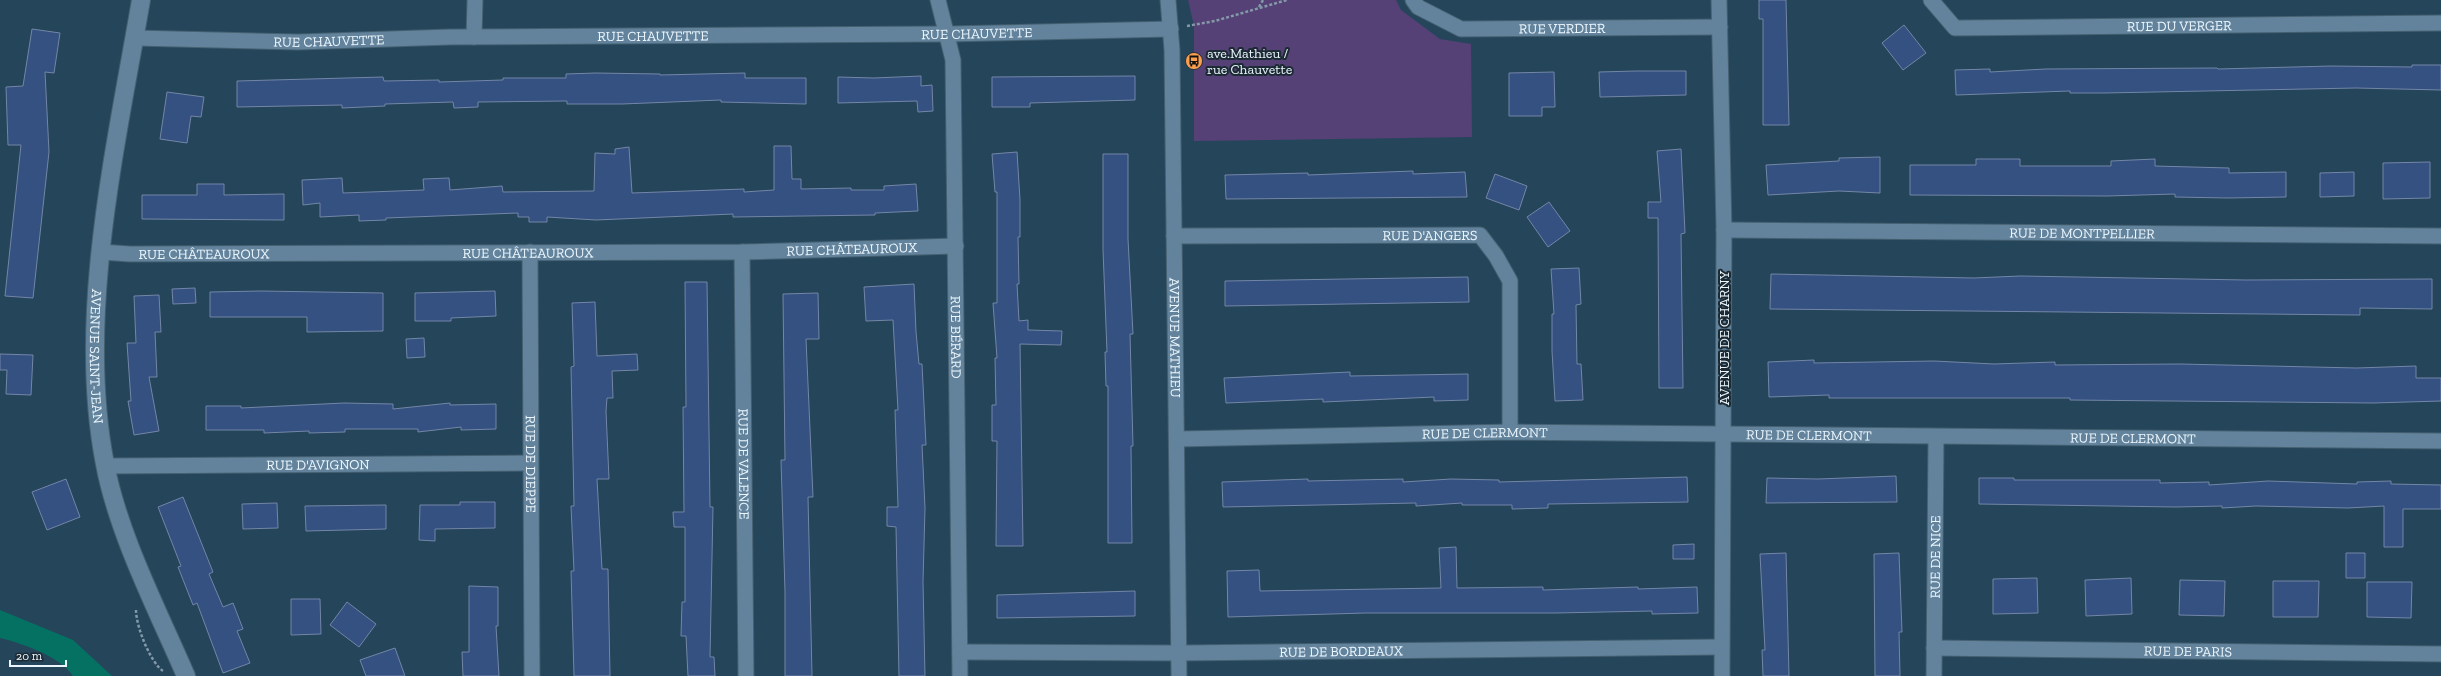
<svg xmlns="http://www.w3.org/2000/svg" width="2441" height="676" font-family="'Zilla Slab',serif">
	<rect width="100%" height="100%" fill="#25455b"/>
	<!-- green -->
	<path fill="#554176" d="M 1188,0 L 1396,0 L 1401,10 L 1440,39 L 1471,44 L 1472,137 L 1194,141 L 1194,26 Z"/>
	<!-- water -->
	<path fill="#047163" d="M 0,610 L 73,640 L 112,676 L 73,676 C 61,657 22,643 0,638 Z"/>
	<!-- building -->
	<path fill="#345182" stroke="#7386a6" d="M 1759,0 L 1786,0 L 1789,125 L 1763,125 L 1763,19 L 1759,19 Z
		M 1904,25 L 1926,53 L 1903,70 L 1882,43 Z
		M 32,29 L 60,33 L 54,73 L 45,72 L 49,152 L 33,298 L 5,296 L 21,145 L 8,145 L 6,87 L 23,86 Z
		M 2412,65 L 2441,65 L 2441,90 L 2356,88 L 2104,93 L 2070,93 L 2070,91 L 1956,95 L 1955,70 L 1990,69 L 1990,72 L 2046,69 L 2217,68 L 2218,69 L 2331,66 L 2412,67 Z
		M 1636,71 L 1686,71 L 1686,95 L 1600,97 L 1599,72 Z
		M 1554,72 L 1555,107 L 1542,107 L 1542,116 L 1509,116 L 1509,73 Z
		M 596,73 L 660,74 L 660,75 L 745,73 L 745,78 L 806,78 L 806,104 L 721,102 L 721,100 L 622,104 L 567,104 L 567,101 L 478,102 L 478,107 L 454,108 L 453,102 L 385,104 L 385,106 L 342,108 L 342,105 L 237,107 L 237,81 L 383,77 L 384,81 L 439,80 L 439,82 L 503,80 L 503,78 L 566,78 L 566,74 Z
		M 921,76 L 921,86 L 932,85 L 933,111 L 918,112 L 917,101 L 838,103 L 838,77 L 874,78 Z
		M 1135,76 L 1135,100 L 1030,103 L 1030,107 L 992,107 L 992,77 Z
		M 167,92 L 204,97 L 201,117 L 191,116 L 187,143 L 160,139 Z
		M 774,146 L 791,146 L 792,179 L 801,179 L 801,189 L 851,188 L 851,190 L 884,190 L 884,186 L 916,184 L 918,211 L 875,213 L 875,215 L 733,217 L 733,214 L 596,220 L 547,217 L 547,222 L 529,222 L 529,217 L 518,217 L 518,213 L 386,218 L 386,220 L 359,221 L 359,215 L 320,217 L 320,203 L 303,205 L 302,180 L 342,178 L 343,193 L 424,190 L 423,179 L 449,178 L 450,190 L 502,186 L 503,192 L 594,191 L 595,153 L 615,154 L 615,149 L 629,147 L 632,193 L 744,189 L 744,192 L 774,190 Z
		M 1681,149 L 1685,233 L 1681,234 L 1683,388 L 1659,388 L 1658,218 L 1648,218 L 1648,202 L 1661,202 L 1657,151 Z
		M 1017,152 L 1020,200 L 1020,237 L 1018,237 L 1019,284 L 1017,284 L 1019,321 L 1028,320 L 1028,330 L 1062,331 L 1061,345 L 1020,344 L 1023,546 L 996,546 L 997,441 L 992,441 L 992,405 L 996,405 L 995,358 L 997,358 L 993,303 L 997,303 L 997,192 L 995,192 L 992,154 Z
		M 1103,154 L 1128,154 L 1128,239 L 1133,334 L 1130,334 L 1133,446 L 1131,446 L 1132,543 L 1108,543 L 1108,386 L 1106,386 L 1105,352 L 1107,352 L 1103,249 Z
		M 1880,157 L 1880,193 L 1839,191 L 1768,195 L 1766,165 L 1839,161 L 1839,158 Z
		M 1976,159 L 2020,159 L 2020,166 L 2111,166 L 2111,161 L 2155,159 L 2155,166 L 2229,168 L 2229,173 L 2286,172 L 2286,197 L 2228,198 L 2175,197 L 2175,194 L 2107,196 L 1910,195 L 1910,165 L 1976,165 Z
		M 2430,162 L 2430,198 L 2383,199 L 2383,163 Z
		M 1413,171 L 1413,174 L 1465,172 L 1467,197 L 1226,199 L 1225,175 L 1308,173 L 1308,175 Z
		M 2354,172 L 2354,196 L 2320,197 L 2320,173 Z
		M 1495,174 L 1527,186 L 1519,210 L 1486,198 Z
		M 197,184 L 224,184 L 224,195 L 284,194 L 284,220 L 142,219 L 142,195 L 197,195 Z
		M 1549,202 L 1570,231 L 1548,247 L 1527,217 Z
		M 1579,268 L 1581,304 L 1576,305 L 1577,364 L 1581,364 L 1583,400 L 1555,401 L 1552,351 L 1552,314 L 1554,314 L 1551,269 Z
		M 1771,274 L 1974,278 L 2020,276 L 2246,280 L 2432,279 L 2432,309 L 2360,308 L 2360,315 L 1770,309 Z
		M 1468,277 L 1469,302 L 1225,306 L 1225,281 Z
		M 685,282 L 707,282 L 710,507 L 713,507 L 710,657 L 714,657 L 715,676 L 688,676 L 686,636 L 681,636 L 682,602 L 685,602 L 685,527 L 674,527 L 673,512 L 684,512 L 683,407 L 686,407 Z
		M 914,284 L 916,332 L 919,364 L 922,364 L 926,445 L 922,445 L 925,508 L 923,582 L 925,676 L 899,676 L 896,527 L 887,526 L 887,507 L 898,507 L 895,410 L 898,410 L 893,320 L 866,321 L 864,287 Z
		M 195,288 L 196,303 L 173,304 L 172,289 Z
		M 261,291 L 383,293 L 383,331 L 307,332 L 307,317 L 210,317 L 210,292 Z
		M 495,291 L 496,316 L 451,318 L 451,321 L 415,321 L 415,293 Z
		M 818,293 L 819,339 L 806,339 L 813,497 L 808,497 L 812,676 L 785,676 L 785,592 L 781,460 L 785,460 L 783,294 Z
		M 159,295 L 161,332 L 155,332 L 157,377 L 149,377 L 159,431 L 134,435 L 128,401 L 131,401 L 127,343 L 136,343 L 134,296 Z
		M 595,302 L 597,356 L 637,354 L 638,370 L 612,371 L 613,398 L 607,398 L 606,411 L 609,479 L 597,479 L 602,569 L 608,569 L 610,676 L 574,676 L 571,571 L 574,571 L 571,506 L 574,506 L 571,367 L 574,366 L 572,303 Z
		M 424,338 L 425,357 L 407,358 L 406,339 Z
		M 0,354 L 33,355 L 31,395 L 6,394 L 7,370 L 0,370 Z
		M 1814,360 L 1814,363 L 1934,361 L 1994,364 L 2055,362 L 2055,365 L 2180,364 L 2357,368 L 2416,366 L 2416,378 L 2441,378 L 2441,401 L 2373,403 L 2070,400 L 2070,398 L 1829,398 L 1829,395 L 1769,397 L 1768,362 Z
		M 1350,372 L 1350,376 L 1468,374 L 1468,400 L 1434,401 L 1434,397 L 1323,402 L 1323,399 L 1226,403 L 1224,378 Z
		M 344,403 L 393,404 L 393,409 L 450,403 L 450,405 L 496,404 L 496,429 L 461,430 L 461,427 L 418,432 L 418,429 L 345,429 L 345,432 L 309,433 L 309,431 L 264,433 L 264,430 L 206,430 L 206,406 L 241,406 L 241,408 Z
		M 1896,476 L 1897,502 L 1766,503 L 1767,478 L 1818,479 Z
		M 1687,477 L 1688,502 L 1548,504 L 1548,508 L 1512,509 L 1512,505 L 1462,505 L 1462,503 L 1416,506 L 1416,503 L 1223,507 L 1222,482 L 1308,479 L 1308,481 L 1403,479 L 1403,482 L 1451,479 L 1499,480 L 1499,482 Z
		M 1979,478 L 2014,478 L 2014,480 L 2160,480 L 2160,483 L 2209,482 L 2209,485 L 2268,481 L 2357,484 L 2357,482 L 2391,481 L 2391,484 L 2441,485 L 2441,509 L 2403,509 L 2403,547 L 2384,547 L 2384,506 L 2348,508 L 2256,506 L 2222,508 L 2222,506 L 2176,507 L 1979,504 Z
		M 66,479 L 80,517 L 47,530 L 32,492 Z
		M 183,497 L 213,572 L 209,574 L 223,607 L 233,603 L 243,629 L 237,631 L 250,663 L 223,673 L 197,603 L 193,605 L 178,567 L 181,566 L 158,507 Z
		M 460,502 L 495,502 L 495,528 L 435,529 L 435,541 L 419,540 L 420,505 L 460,505 Z
		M 277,503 L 278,528 L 243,529 L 242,504 Z
		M 386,505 L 386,529 L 306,531 L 305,506 Z
		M 1694,544 L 1694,559 L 1673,559 L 1673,545 Z
		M 1456,547 L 1457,588 L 1543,587 L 1543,590 L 1638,587 L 1638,589 L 1697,587 L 1698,613 L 1652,614 L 1652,611 L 1556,613 L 1366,613 L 1228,617 L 1227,571 L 1259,570 L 1260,591 L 1441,588 L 1439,548 Z
		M 1786,553 L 1789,676 L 1763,676 L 1762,650 L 1765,650 L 1760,554 Z
		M 1899,553 L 1902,632 L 1899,632 L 1900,676 L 1875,676 L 1874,554 Z
		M 2346,553 L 2365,553 L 2365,578 L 2346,578 Z
		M 2037,578 L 2038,613 L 1993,614 L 1993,579 Z
		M 2131,578 L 2132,614 L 2086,616 L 2085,580 Z
		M 2180,580 L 2225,581 L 2224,616 L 2179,615 Z
		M 2273,581 L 2319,581 L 2318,617 L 2273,617 Z
		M 2367,582 L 2412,582 L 2411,618 L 2367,617 Z
		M 469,586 L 498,587 L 498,626 L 496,626 L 499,676 L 463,676 L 462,652 L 469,652 Z
		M 1135,591 L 1135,616 L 997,618 L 997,595 Z
		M 291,599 L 320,599 L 321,634 L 291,635 Z
		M 347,602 L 376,624 L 359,647 L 330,625 Z
		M 395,648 L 405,676 L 366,676 L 360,660 Z"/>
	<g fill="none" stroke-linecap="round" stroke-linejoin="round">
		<!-- minor casing -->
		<g stroke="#446071" stroke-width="17">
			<g id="minor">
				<path id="s1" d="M 938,0 L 953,60 L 960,676"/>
				<path id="s2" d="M 1168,0 L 1172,50 L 1179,676"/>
				<path id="s3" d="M 1413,0 L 1418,7 L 1461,29 L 1720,27"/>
				<path d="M 1719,0 L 1724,230 L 1722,676"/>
				<path id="s4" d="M 1931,0 L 1955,28 L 2441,23"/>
				<path d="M 474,37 L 475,0"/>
				<path id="s5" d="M 135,38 L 298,42 L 450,37 L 948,34 L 1171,29"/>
				<path id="s6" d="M 1724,230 L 2441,236"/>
				<path id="s7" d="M 1174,236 L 1480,235 L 1496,256 L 1510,281 L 1510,432"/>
				<path id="s8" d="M 101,252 L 130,254 L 742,252 L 956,246"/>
				<path id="s9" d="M 530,252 L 532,676"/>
				<path id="s10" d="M 742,252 L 746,676"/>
				<path id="s11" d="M 1178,439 L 1510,432 L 2441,441"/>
				<path id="s12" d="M 105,466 L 530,463"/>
				<path id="s13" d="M 1934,648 L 2441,654"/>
				<path id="s14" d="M 960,652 L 1179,653 L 1721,647"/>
				<path id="s15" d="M 1934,676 L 1936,437"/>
			</g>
		</g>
		<!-- tertiary casing -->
		<g stroke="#446071" stroke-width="20">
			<g id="tertiary">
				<path id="s16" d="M 141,0 C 116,147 76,316 105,464 C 118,534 158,611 186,676"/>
			</g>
		</g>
		<!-- path -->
		<path stroke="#8399a8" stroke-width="2.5" stroke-dasharray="3 2" stroke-linecap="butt" d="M 1259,7 L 1263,0
			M 1187,26 L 1215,21 L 1287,0
			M 136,610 C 136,626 150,662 163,671"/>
		<!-- minor -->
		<use href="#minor" stroke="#62839b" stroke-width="15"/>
		<!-- tertiary -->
		<use href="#tertiary" stroke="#62839b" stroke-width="18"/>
	</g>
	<!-- icons -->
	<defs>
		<g id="bus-disc" transform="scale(0.9)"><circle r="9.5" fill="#fa9f4e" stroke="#1c2a34"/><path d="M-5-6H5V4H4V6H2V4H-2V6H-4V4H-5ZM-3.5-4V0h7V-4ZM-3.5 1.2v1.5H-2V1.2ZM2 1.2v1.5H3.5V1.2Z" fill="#111"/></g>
	</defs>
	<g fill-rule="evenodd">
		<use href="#bus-disc" x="1194" y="61"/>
	</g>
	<g text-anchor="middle" stroke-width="4" stroke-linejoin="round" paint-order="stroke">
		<!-- street labels -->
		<g font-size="14" fill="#ebf6fe" stroke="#1c2a34">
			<text dy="5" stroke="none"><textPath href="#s4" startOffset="261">RUE DU VERGER</textPath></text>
			<text dy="5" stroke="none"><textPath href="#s3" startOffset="158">RUE VERDIER</textPath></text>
			<text dy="5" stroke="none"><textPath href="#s5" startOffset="842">RUE CHAUVETTE</textPath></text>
			<text dy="5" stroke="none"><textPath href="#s5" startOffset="518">RUE CHAUVETTE</textPath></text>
			<text dy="5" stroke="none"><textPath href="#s5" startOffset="194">RUE CHAUVETTE</textPath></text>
			<text dy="5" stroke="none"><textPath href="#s6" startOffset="358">RUE DE MONTPELLIER</textPath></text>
			<text dy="5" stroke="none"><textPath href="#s7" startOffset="256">RUE D'ANGERS</textPath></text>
			<text dy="5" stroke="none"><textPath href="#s8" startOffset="751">RUE CHÂTEAUROUX</textPath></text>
			<text dy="5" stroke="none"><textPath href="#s8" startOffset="427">RUE CHÂTEAUROUX</textPath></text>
			<text dy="5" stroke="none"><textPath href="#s8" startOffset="103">RUE CHÂTEAUROUX</textPath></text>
			<text dy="5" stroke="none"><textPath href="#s1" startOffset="339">RUE BÉRARD</textPath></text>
			<text dy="5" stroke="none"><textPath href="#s2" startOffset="338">AVENUE MATHIEU</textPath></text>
			<text transform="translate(1724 338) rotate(-90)" y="5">AVENUE DE CHARNY</text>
			<text dy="5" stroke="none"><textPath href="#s16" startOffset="360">AVENUE SAINT-JEAN</textPath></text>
			<text dy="5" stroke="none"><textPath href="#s11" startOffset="307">RUE DE CLERMONT</textPath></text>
			<text dy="5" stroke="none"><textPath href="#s11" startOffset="631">RUE DE CLERMONT</textPath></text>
			<text dy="5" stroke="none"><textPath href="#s11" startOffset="955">RUE DE CLERMONT</textPath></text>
			<text dy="5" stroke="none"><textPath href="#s9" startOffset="212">RUE DE DIEPPE</textPath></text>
			<text dy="5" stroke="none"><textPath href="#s10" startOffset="212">RUE DE VALENCE</textPath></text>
			<text dy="5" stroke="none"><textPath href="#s12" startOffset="213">RUE D'AVIGNON</textPath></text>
			<text dy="5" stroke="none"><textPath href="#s15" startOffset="119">RUE DE NICE</textPath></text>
			<text dy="5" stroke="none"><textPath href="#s14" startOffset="381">RUE DE BORDEAUX</textPath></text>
			<text dy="5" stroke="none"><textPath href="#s13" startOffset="254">RUE DE PARIS</textPath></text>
		</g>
		<!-- poi labels -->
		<g font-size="14" fill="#ebf6fe" stroke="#1c2a34" text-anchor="start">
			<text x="1207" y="58">ave.Mathieu /<tspan x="1207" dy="16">rue Chauvette</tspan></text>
		</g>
	</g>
	<!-- scale -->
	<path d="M10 660v6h56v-6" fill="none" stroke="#ebf6fe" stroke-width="2"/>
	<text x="16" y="660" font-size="12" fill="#ebf6fe" stroke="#1c2a34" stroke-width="3" paint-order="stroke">20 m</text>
</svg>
